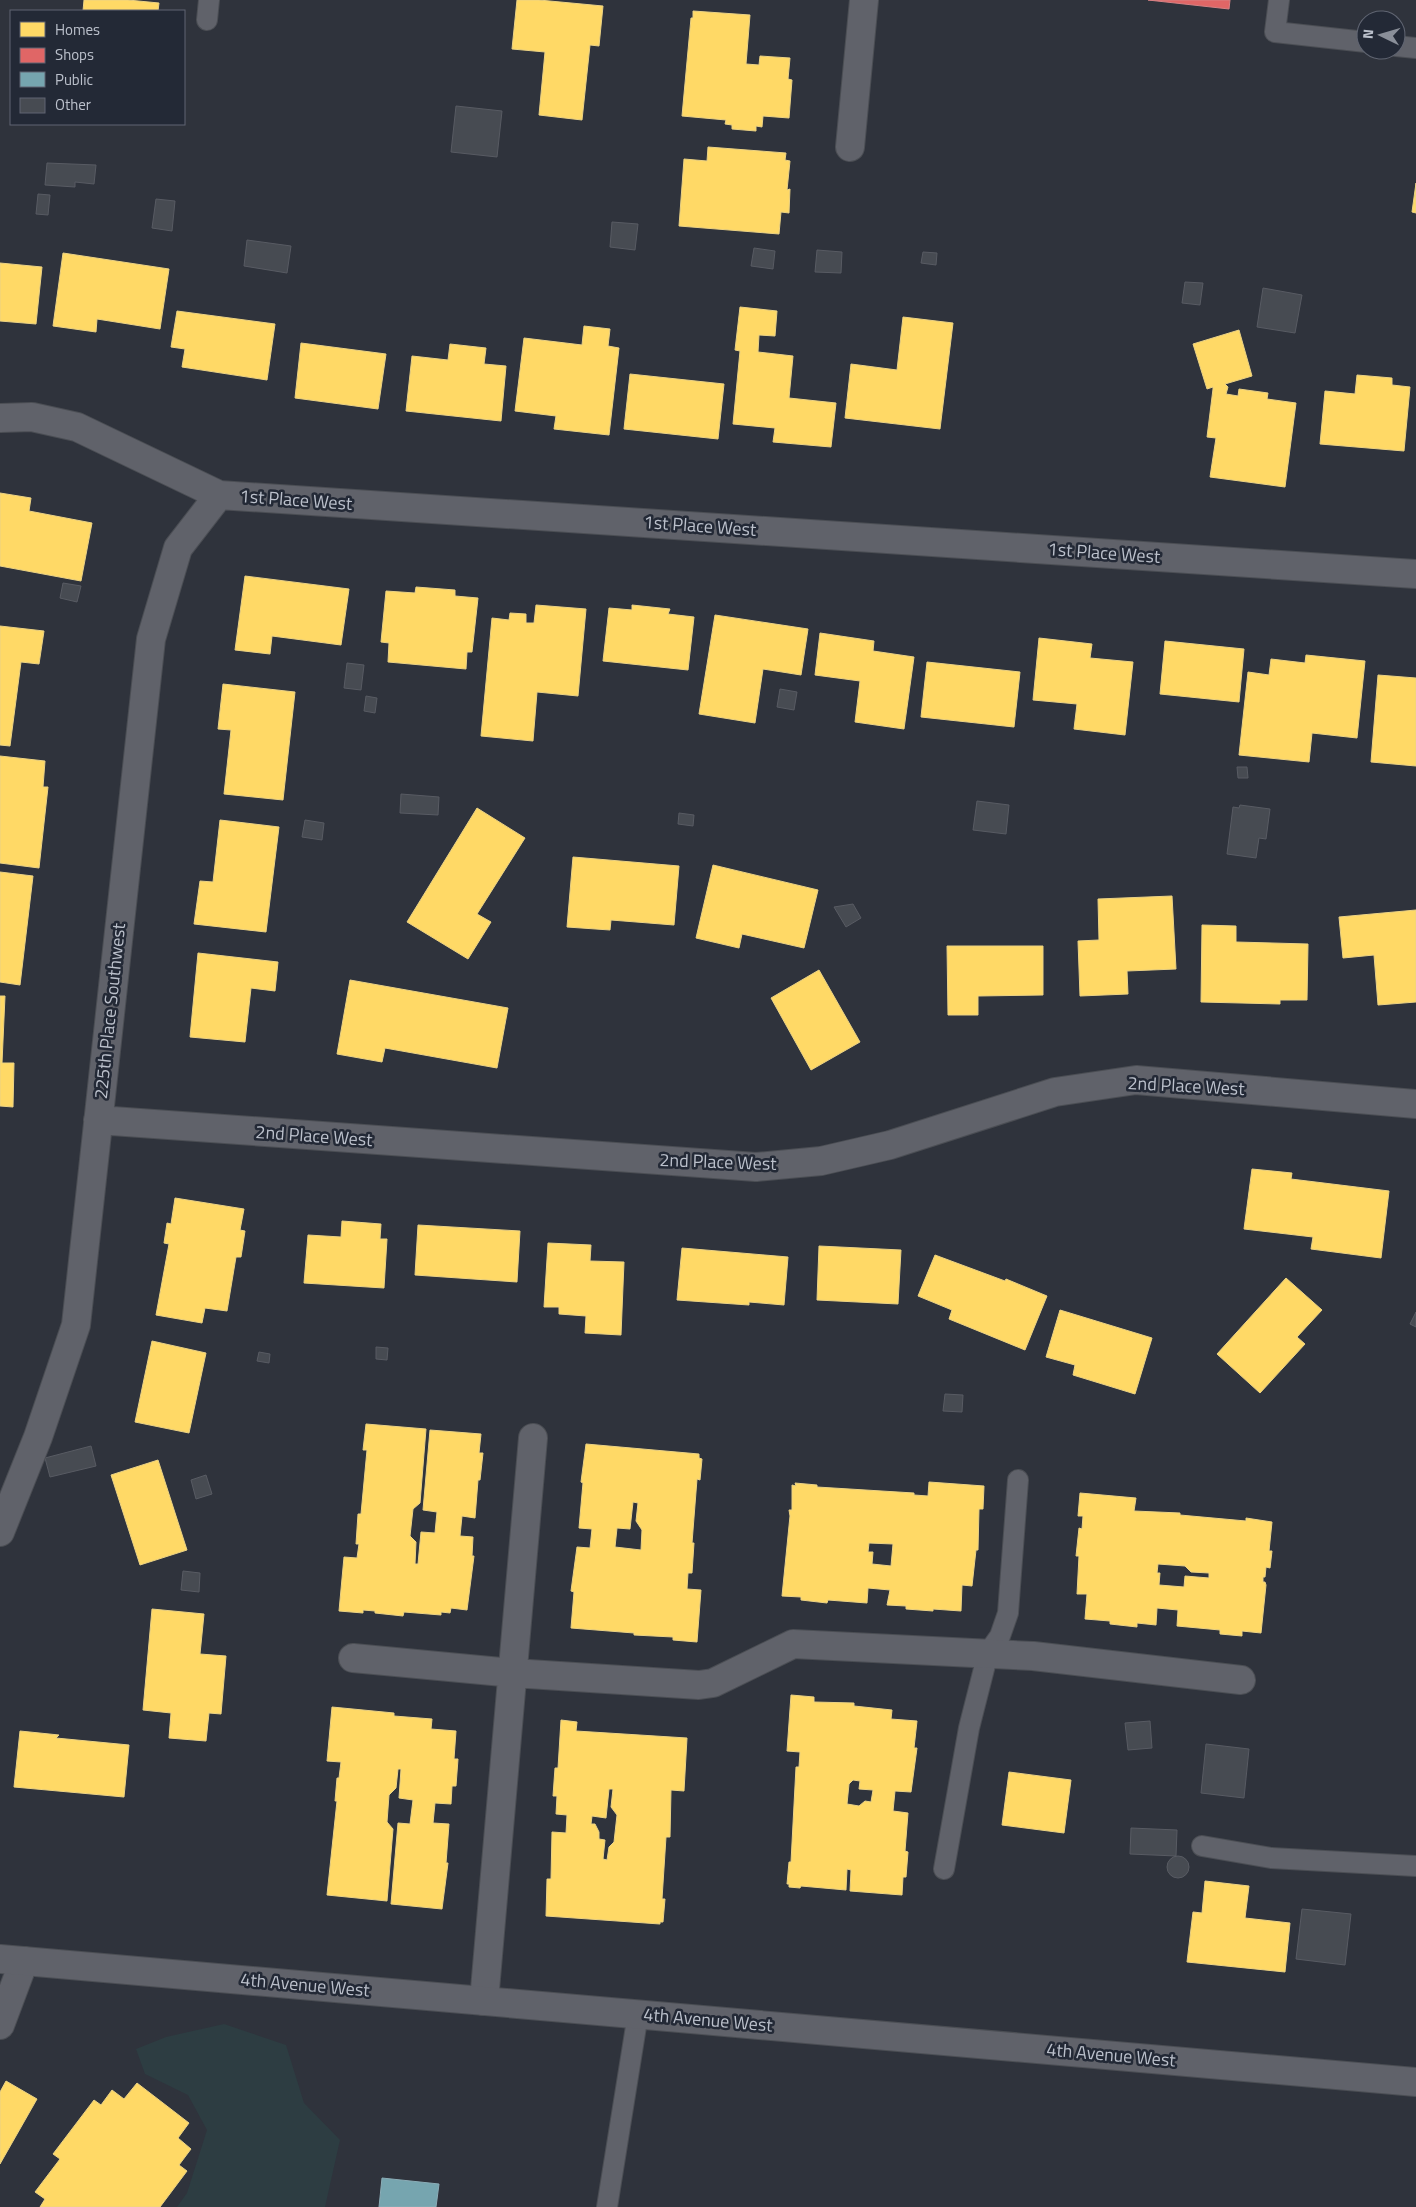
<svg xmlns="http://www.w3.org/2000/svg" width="1416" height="2207" font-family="'Titillium Web',sans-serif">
	<rect width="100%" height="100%" fill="#2f333c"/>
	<!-- green -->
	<path fill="#2d3d42" d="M 224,2024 L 286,2045 L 304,2103 L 340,2140 L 325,2207 L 177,2207 L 187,2193 L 207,2130 L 188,2095 L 145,2074 L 136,2049 L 166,2037 Z"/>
	<!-- homes -->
	<path fill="#ffd966" stroke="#ebd284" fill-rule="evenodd" d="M 84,0 L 128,0 L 159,3 L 158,11 L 83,11 Z
		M 517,0 L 539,0 L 603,6 L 599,46 L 590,45 L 582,120 L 539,115 L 545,52 L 512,49 Z
		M 693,11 L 750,15 L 746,64 L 759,65 L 760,56 L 790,58 L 788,79 L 792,80 L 789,118 L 763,116 L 762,127 L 756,126 L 756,131 L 732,129 L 732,125 L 725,124 L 726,120 L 682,116 L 691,18 L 693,18 Z
		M 708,147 L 786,153 L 785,160 L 790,161 L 787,190 L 790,189 L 789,213 L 781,212 L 779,234 L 679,226 L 684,159 L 707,161 Z
		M 1416,183 L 1416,213 L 1412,212 Z
		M 63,253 L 169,269 L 160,329 L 97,319 L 96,332 L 53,326 Z
		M 0,263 L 42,267 L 36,324 L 0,321 Z
		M 740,307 L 777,311 L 775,336 L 759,335 L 758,352 L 793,356 L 789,398 L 836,403 L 831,447 L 773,442 L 775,428 L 733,424 L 740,351 L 735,350 Z
		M 177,311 L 275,324 L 267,380 L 182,367 L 185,349 L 171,347 Z
		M 903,317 L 953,323 L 940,429 L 845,418 L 851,364 L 897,370 Z
		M 584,326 L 610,329 L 608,346 L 619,348 L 609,435 L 554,429 L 556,416 L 515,411 L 524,338 L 582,345 Z
		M 1239,330 L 1252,376 L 1225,384 L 1228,387 L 1226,394 L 1238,396 L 1239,389 L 1268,393 L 1267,399 L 1296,403 L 1285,487 L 1210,477 L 1216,438 L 1207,437 L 1213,389 L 1213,387 L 1207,389 L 1193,344 Z
		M 301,343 L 386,354 L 378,409 L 295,398 Z
		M 450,344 L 486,348 L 484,364 L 506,366 L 501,421 L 406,411 L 412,356 L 448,360 Z
		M 630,374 L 724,384 L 718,439 L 624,429 Z
		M 1357,375 L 1392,378 L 1392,385 L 1410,387 L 1404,451 L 1320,444 L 1325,391 L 1355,394 Z
		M 0,493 L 31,498 L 29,511 L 92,523 L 81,581 L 0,566 Z
		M 245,576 L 349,589 L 341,645 L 272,636 L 270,654 L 235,650 Z
		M 416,587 L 455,590 L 455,596 L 478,598 L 472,652 L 467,652 L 466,669 L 388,662 L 389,643 L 381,642 L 386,591 L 415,593 Z
		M 536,605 L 586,609 L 578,696 L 537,692 L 533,741 L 481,736 L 492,618 L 509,620 L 510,613 L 526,614 L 526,623 L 534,623 Z
		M 632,605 L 670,609 L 668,614 L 694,617 L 688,670 L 603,661 L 609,608 L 632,610 Z
		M 715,615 L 808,629 L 801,675 L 763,669 L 755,723 L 699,714 Z
		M 0,626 L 44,631 L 39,664 L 21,662 L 10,746 L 0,745 Z
		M 820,633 L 874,641 L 873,651 L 914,657 L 904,729 L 855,722 L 860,681 L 815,675 Z
		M 1039,638 L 1092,644 L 1090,658 L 1133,662 L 1125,735 L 1074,729 L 1077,704 L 1033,700 Z
		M 1165,641 L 1244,649 L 1239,702 L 1160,694 Z
		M 1306,655 L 1365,661 L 1357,738 L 1312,733 L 1309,762 L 1239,755 L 1248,672 L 1269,675 L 1271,659 L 1305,663 Z
		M 927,662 L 1020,672 L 1014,727 L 921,717 Z
		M 1378,675 L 1416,678 L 1416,766 L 1371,762 Z
		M 223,684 L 295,692 L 283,800 L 224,794 L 231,730 L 218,729 Z
		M 0,756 L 45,761 L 43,787 L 48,787 L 39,868 L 0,863 Z
		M 477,808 L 525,838 L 477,914 L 491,922 L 468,959 L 407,922 Z
		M 220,820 L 279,827 L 266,932 L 194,924 L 200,881 L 213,882 Z
		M 573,857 L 679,866 L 674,925 L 611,920 L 610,930 L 567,927 Z
		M 713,865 L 818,890 L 804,948 L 742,934 L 739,948 L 696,938 Z
		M 0,872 L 33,876 L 20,985 L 0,982 Z
		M 1172,896 L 1176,969 L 1127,971 L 1128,994 L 1080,996 L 1078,941 L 1099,940 L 1098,899 Z
		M 1416,910 L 1416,1002 L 1378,1005 L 1374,955 L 1343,958 L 1339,917 Z
		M 1202,925 L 1236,926 L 1236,942 L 1308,944 L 1307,1000 L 1280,1000 L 1280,1004 L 1201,1002 Z
		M 947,946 L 1043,946 L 1043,995 L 978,996 L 978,1015 L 948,1015 Z
		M 198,953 L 278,962 L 275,991 L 251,988 L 245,1042 L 190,1037 Z
		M 819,970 L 860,1042 L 811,1070 L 771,998 Z
		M 350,980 L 508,1008 L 497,1068 L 385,1048 L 382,1062 L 337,1054 Z
		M 0,996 L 5,996 L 2,1063 L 14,1063 L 13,1107 L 0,1106 Z
		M 1252,1169 L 1292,1173 L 1291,1179 L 1389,1191 L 1381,1258 L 1311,1249 L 1313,1237 L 1244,1229 Z
		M 175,1198 L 244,1209 L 240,1230 L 245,1231 L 241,1257 L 236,1257 L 227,1311 L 205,1308 L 202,1323 L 156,1315 L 169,1244 L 164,1243 L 167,1223 L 171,1224 Z
		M 342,1221 L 381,1224 L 380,1239 L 387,1239 L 384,1288 L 304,1283 L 308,1235 L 341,1237 Z
		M 418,1225 L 520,1231 L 517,1282 L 415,1275 Z
		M 548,1243 L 591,1245 L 590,1261 L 624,1262 L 621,1335 L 585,1333 L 586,1316 L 559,1314 L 559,1307 L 544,1307 Z
		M 819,1246 L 901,1250 L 898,1304 L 817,1300 Z
		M 682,1248 L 788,1257 L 784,1305 L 749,1302 L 749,1305 L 677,1300 Z
		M 935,1255 L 1005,1281 L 1006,1279 L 1047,1296 L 1025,1350 L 949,1319 L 952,1310 L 918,1296 Z
		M 1286,1278 L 1322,1310 L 1297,1337 L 1305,1344 L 1260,1393 L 1217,1354 Z
		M 1060,1310 L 1152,1338 L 1135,1394 L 1073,1375 L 1075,1365 L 1046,1357 Z
		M 152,1341 L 206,1353 L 189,1433 L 135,1422 Z
		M 366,1424 L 426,1429 L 420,1503 L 413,1509 L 410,1536 L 416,1542 L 415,1564 L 418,1564 L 421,1532 L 435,1533 L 437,1512 L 423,1510 L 430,1430 L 481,1434 L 479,1453 L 483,1453 L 480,1480 L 478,1480 L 475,1518 L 462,1516 L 460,1536 L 473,1537 L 472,1556 L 474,1556 L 467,1610 L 451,1608 L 450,1613 L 441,1612 L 441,1615 L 404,1612 L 403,1616 L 375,1613 L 375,1611 L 363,1610 L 363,1613 L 339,1611 L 344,1557 L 357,1558 L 359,1544 L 356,1544 L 358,1514 L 361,1514 L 367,1450 L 363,1450 Z
		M 586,1444 L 699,1454 L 699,1458 L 702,1459 L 700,1480 L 697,1479 L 692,1543 L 694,1543 L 692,1573 L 688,1573 L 687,1589 L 701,1590 L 697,1642 L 673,1640 L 673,1637 L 634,1635 L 634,1633 L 571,1628 L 574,1592 L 571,1591 L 577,1547 L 590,1548 L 592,1529 L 579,1528 L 583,1483 L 581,1482 ZM 633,1502 L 638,1503 L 636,1521 L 642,1530 L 641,1550 L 615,1547 L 617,1528 L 630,1529 Z
		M 158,1460 L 187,1550 L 140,1565 L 111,1475 Z
		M 929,1482 L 984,1486 L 983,1509 L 979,1509 L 978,1550 L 976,1550 L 972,1586 L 962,1585 L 961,1611 L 933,1609 L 933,1611 L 906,1609 L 906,1606 L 887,1605 L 890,1590 L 868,1588 L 867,1603 L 828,1600 L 827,1603 L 801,1600 L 801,1597 L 782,1596 L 790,1516 L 789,1510 L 792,1510 L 792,1485 L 796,1486 L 795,1483 L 817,1485 L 817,1487 L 914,1493 L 914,1495 L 928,1496 ZM 869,1543 L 893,1544 L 891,1566 L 872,1564 L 873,1552 L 868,1552 Z
		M 1080,1493 L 1136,1498 L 1134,1511 L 1180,1513 L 1180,1515 L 1246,1521 L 1246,1518 L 1272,1522 L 1269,1551 L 1272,1551 L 1270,1568 L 1266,1567 L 1265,1577 L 1263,1577 L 1263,1582 L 1265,1582 L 1266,1585 L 1261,1633 L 1242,1631 L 1242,1636 L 1220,1634 L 1220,1630 L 1177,1626 L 1178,1610 L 1157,1608 L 1156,1625 L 1137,1623 L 1137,1627 L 1110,1624 L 1110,1621 L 1085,1619 L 1087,1594 L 1077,1594 L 1079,1556 L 1076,1556 L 1079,1528 L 1082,1529 L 1083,1516 L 1078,1516 ZM 1158,1564 L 1185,1566 L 1191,1572 L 1209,1573 L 1209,1578 L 1185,1576 L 1184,1587 L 1159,1585 L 1160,1573 L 1157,1573 Z
		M 152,1609 L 204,1614 L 200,1654 L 226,1656 L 221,1714 L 209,1713 L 206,1741 L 169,1738 L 171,1713 L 143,1710 Z
		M 791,1695 L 814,1697 L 814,1702 L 854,1703 L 854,1706 L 892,1710 L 891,1719 L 917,1721 L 914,1748 L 917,1748 L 911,1792 L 895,1791 L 893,1811 L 908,1813 L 905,1851 L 908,1852 L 906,1877 L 903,1877 L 902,1895 L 850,1891 L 851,1870 L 847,1869 L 846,1890 L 801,1886 L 800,1888 L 789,1887 L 789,1884 L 787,1884 L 789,1862 L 791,1862 L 796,1767 L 799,1767 L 800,1752 L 787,1751 ZM 853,1780 L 860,1781 L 859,1789 L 873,1790 L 871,1802 L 865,1801 L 859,1806 L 847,1804 L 849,1784 Z
		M 332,1707 L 394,1713 L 394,1716 L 432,1719 L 431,1729 L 456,1731 L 454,1759 L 458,1759 L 456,1786 L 452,1786 L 451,1804 L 435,1803 L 433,1823 L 449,1824 L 446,1863 L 448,1863 L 442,1909 L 391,1904 L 398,1823 L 410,1824 L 413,1800 L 399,1798 L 401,1769 L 398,1769 L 396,1788 L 389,1795 L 387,1822 L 393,1829 L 387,1901 L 327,1895 L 337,1801 L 335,1801 L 337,1778 L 339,1778 L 341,1762 L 327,1761 Z
		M 561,1720 L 577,1722 L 576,1731 L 687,1738 L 684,1791 L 671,1790 L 670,1837 L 666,1837 L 662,1899 L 665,1899 L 663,1922 L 660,1922 L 660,1924 L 546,1916 L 547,1879 L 551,1879 L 552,1832 L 566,1833 L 567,1815 L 556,1814 L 557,1796 L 553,1796 L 555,1768 L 558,1768 ZM 609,1789 L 613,1789 L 611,1807 L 617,1815 L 614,1842 L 609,1847 L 607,1860 L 603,1859 L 605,1840 L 599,1839 L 599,1832 L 595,1824 L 591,1824 L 592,1816 L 606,1818 Z
		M 20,1731 L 59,1735 L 56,1738 L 129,1745 L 124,1797 L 14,1787 Z
		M 1009,1772 L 1071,1780 L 1064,1833 L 1002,1825 Z
		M 1205,1881 L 1249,1886 L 1245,1918 L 1290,1923 L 1285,1972 L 1187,1962 L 1193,1912 L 1202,1913 Z
		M 6,2081 L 37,2099 L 0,2164 L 0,2092 Z
		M 137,2083 L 189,2123 L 178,2138 L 191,2149 L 179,2165 L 187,2171 L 160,2207 L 40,2207 L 45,2199 L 35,2192 L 60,2159 L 53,2154 L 94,2100 L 101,2105 L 112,2090 L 124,2099 Z"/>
	<!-- shops -->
	<path fill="#e06666" stroke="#d58184" d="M 1148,0 L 1230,0 L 1229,9 Z"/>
	<!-- public -->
	<path fill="#76a5af" stroke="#8badb7" d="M 382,2178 L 439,2184 L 436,2207 L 379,2207 Z"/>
	<!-- building -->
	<path fill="#474b52" stroke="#585b63" d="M 456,106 L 502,111 L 497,157 L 451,152 Z
		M 47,163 L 96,165 L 94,184 L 75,182 L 75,187 L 45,185 Z
		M 38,194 L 50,195 L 48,215 L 36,214 Z
		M 156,199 L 175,201 L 172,231 L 152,228 Z
		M 612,222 L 638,224 L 635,250 L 610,247 Z
		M 247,240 L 291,246 L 287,273 L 244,266 Z
		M 754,248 L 775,251 L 773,269 L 751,266 Z
		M 817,250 L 842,252 L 841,273 L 815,272 Z
		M 923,252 L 937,253 L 936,265 L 921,263 Z
		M 1185,282 L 1203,283 L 1200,305 L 1182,303 Z
		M 1263,288 L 1302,295 L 1295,333 L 1257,327 Z
		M 63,583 L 81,586 L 77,602 L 60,598 Z
		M 347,663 L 364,665 L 361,690 L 344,688 Z
		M 780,689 L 797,692 L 794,710 L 777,707 Z
		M 366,696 L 377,698 L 375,713 L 364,711 Z
		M 1237,767 L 1247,767 L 1248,778 L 1238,778 Z
		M 401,794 L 439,797 L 438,815 L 400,813 Z
		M 977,801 L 1009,805 L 1006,834 L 973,830 Z
		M 1240,805 L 1270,809 L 1266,839 L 1259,838 L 1256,858 L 1227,854 L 1233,807 L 1239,808 Z
		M 679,813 L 694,815 L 693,826 L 678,824 Z
		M 305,820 L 324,823 L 322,840 L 302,837 Z
		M 853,904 L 861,918 L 846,927 L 834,907 Z
		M 1416,1312 L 1416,1327 L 1410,1324 Z
		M 376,1347 L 388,1348 L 387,1360 L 376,1359 Z
		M 259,1352 L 270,1354 L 269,1363 L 257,1361 Z
		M 945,1394 L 963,1395 L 962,1412 L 943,1411 Z
		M 91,1446 L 96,1466 L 50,1477 L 45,1458 Z
		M 206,1475 L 212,1494 L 196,1499 L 191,1480 Z
		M 183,1571 L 200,1573 L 199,1592 L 181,1590 Z
		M 1150,1721 L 1152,1748 L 1128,1750 L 1125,1723 Z
		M 1206,1744 L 1249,1749 L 1244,1798 L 1201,1793 Z
		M 1131,1828 L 1177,1830 L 1176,1856 L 1130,1854 Z
		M1167 1867a11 11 0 1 1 22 0a11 11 0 1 1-22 0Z
		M 1302,1909 L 1351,1914 L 1345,1965 L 1296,1959 Z"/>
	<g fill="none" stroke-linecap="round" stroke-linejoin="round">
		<!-- service casing -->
		<g stroke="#4b4e54" stroke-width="22">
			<path id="service" d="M 1279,0 L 1275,32 L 1366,42
				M 207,20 L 209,0
				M 1396,46 L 1416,48
				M 1202,1846 L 1271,1858 L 1416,1866
				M 944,1869 L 969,1728 L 988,1653 L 1000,1636 L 1008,1613 L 1018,1480
				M 607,2207 L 638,2014"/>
		</g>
		<!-- minor casing -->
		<g stroke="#4b4e54" stroke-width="30">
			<path id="minor" d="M 850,147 L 864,0
				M 0,418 L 32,417 L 77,427 L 219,495 L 1416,574
				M 98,1120 L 756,1167 L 821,1161 L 890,1145 L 1055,1092 L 1136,1080 L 1416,1104
				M 0,1532 L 38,1437 L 76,1325 L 151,639 L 178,548 L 219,495
				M 353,1658 L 513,1673 L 699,1685 L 713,1683 L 793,1644 L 1033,1656 L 1241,1680
				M 484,2001 L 533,1438
				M 0,2025 L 24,1961"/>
		</g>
		<!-- tertiary casing -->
		<g stroke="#4b4e54" stroke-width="30">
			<path id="tertiary" d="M 0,1959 L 1416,2082"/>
		</g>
		<!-- service -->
		<use href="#service" stroke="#60626a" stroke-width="20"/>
		<!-- minor -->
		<use href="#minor" stroke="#60626a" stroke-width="28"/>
		<!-- tertiary -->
		<use href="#tertiary" stroke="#60626a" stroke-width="28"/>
	</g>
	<g text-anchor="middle" stroke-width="5" stroke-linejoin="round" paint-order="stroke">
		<!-- street labels -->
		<g font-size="18" fill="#bbc0cb" stroke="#232936">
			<text transform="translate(296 500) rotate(4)" y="6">1st Place West</text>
			<text transform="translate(700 526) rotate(4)" y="6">1st Place West</text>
			<text transform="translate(1104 553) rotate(4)" y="6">1st Place West</text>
			<text transform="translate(110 1011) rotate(-84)" y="6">225th Place Southwest</text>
			<text transform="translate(1186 1086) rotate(3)" y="6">2nd Place West</text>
			<text transform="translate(314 1136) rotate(4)" y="6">2nd Place West</text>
			<text transform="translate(718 1162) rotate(2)" y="6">2nd Place West</text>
			<text transform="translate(305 1985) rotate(5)" y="6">4th Avenue West</text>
			<text transform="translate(708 2020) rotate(5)" y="6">4th Avenue West</text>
			<text transform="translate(1111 2055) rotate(5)" y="6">4th Avenue West</text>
		</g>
	</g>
	<!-- legend -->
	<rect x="10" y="10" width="175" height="115" fill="#232936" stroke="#606572"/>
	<rect x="20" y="22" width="25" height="15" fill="#ffd966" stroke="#606572"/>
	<text x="55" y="35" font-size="15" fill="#bbc0cb">Homes</text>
	<rect x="20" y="48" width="25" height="15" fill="#e06666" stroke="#606572"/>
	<text x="55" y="60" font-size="15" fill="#bbc0cb">Shops</text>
	<rect x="20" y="72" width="25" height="15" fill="#76a5af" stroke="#606572"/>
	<text x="55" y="85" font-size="15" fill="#bbc0cb">Public</text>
	<rect x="20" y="98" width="25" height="15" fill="#474b52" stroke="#606572"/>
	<text x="55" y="110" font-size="15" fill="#bbc0cb">Other</text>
	<!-- north arrow -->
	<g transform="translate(1381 35) rotate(275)"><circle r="24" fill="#232936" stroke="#606572"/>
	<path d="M0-4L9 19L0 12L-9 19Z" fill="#8a8f99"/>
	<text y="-8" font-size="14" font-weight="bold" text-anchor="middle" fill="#bbc0cb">N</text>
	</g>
</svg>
